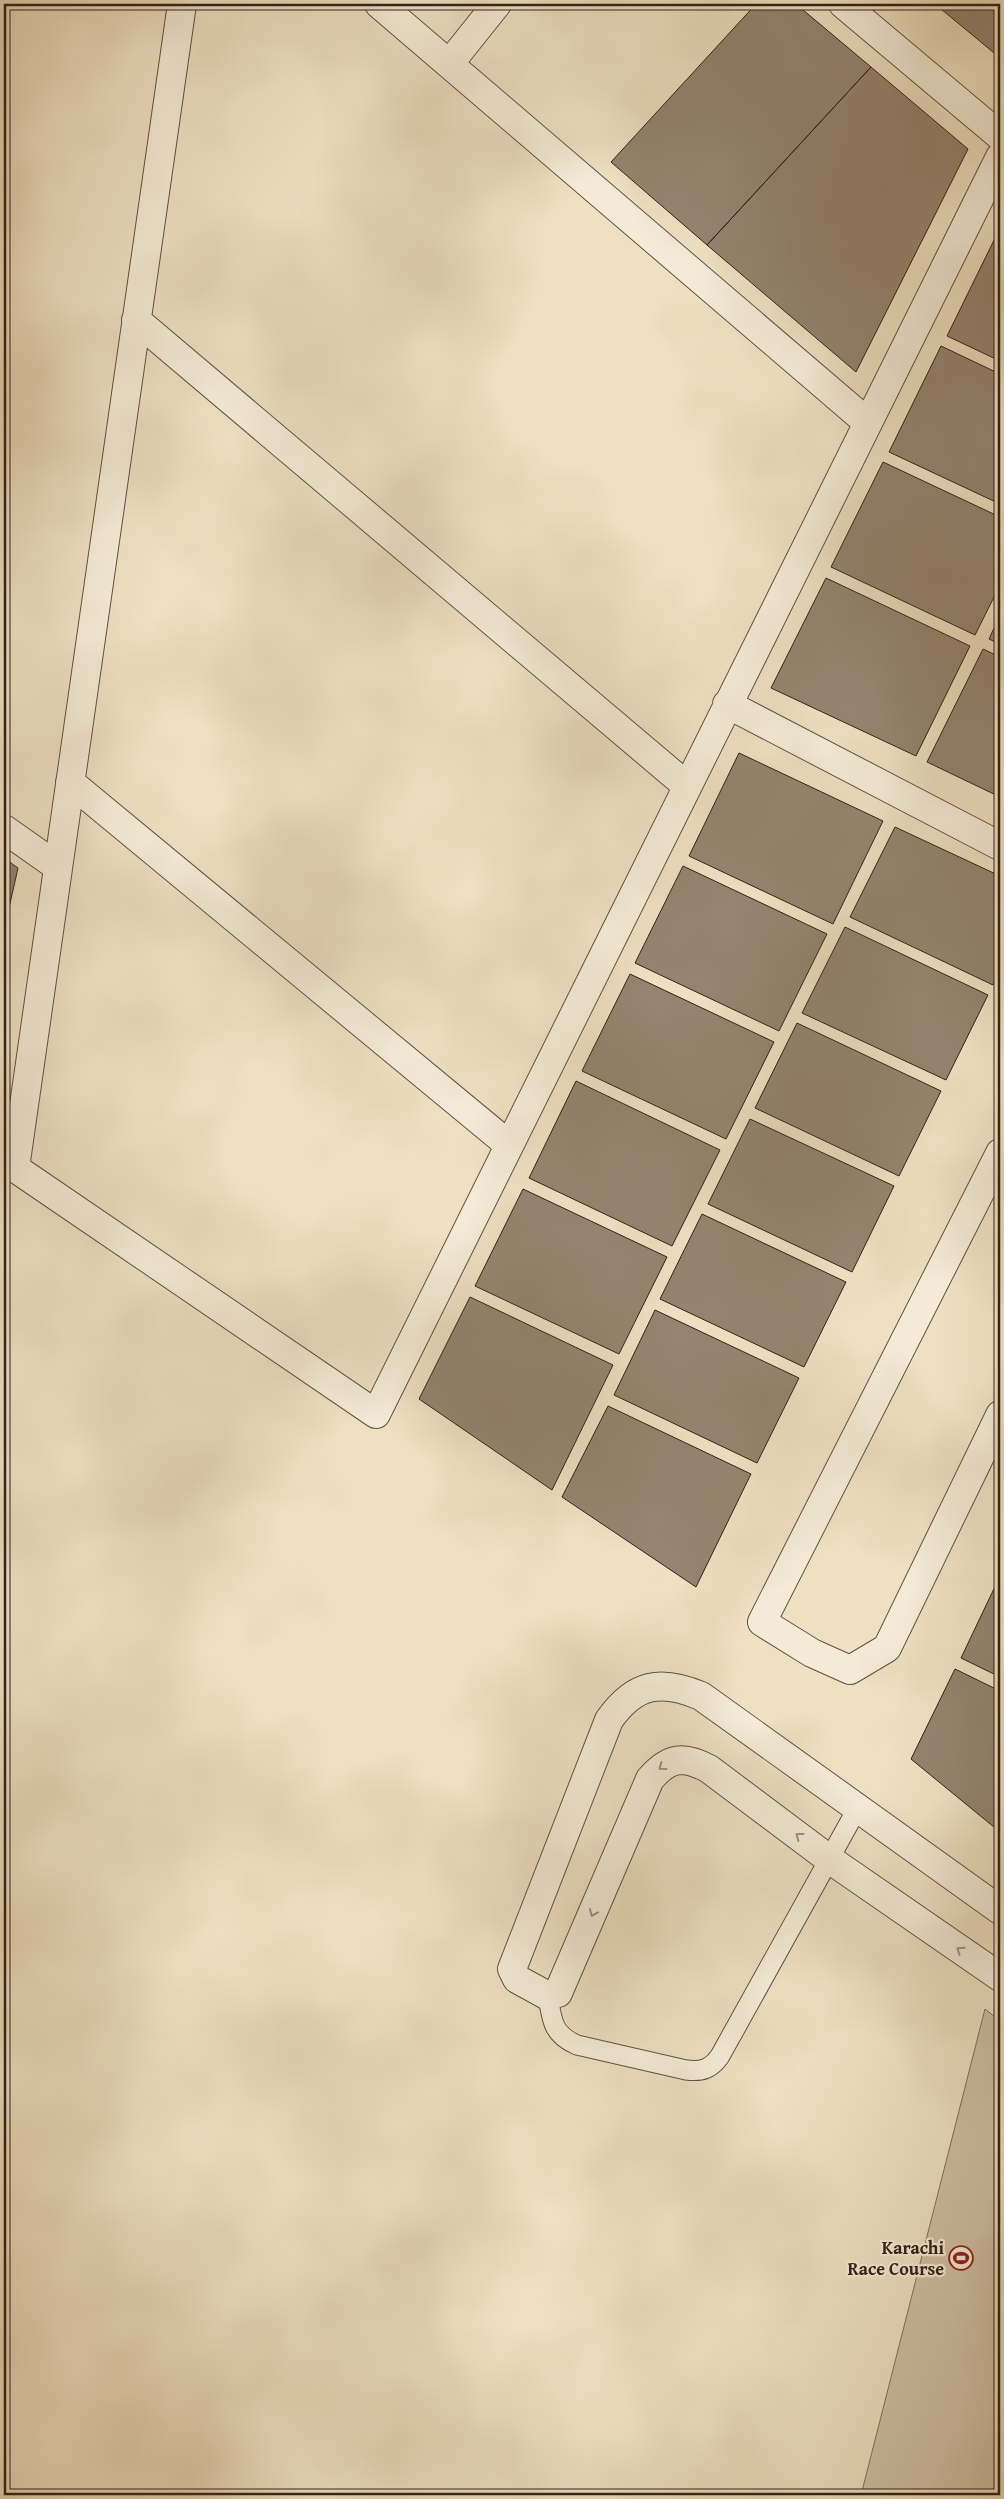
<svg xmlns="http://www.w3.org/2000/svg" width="1004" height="2499" font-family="'Gentium Book Plus',serif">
	<rect width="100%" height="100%" fill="#eee0c1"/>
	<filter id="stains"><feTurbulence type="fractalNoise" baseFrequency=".004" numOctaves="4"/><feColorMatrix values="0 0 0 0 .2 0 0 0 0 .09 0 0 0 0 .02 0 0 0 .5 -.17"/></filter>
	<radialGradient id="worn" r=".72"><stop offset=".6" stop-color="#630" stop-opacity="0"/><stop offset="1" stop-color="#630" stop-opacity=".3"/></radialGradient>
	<!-- green -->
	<path fill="#cec0a4" stroke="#80705e" d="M 985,2009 L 1000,2021 L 1000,2495 L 861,2495 Z"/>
	<!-- building -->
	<path fill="#948470" stroke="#332119" d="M 756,4 L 796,4 L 871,67 L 707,245 L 611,162 Z
		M 935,4 L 1000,4 L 999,57 Z
		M 871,67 L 968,149 L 856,372 L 707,245 Z
		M 999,230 L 1000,231 L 1000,361 L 947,336 Z
		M 941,346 L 1000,374 L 1000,504 L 889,452 Z
		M 883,462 L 1000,517 L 1000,585 L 975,635 L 831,567 Z
		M 826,578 L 970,646 L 916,756 L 771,688 Z
		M 1000,615 L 1000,644 L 989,639 Z
		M 983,649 L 1000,657 L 1000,797 L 927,762 Z
		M 739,753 L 883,821 L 833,924 L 689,856 Z
		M 895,827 L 1000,876 L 1000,970 L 993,985 L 850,917 Z
		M 4,858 L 18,868 L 4,930 Z
		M 683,866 L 827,934 L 779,1031 L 635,963 Z
		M 845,927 L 988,995 L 946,1080 L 802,1013 Z
		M 630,974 L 774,1042 L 726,1139 L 582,1071 Z
		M 797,1023 L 941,1091 L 899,1176 L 755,1108 Z
		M 576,1081 L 720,1150 L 672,1246 L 529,1178 Z
		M 750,1119 L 894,1186 L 852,1272 L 708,1204 Z
		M 523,1189 L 667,1257 L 619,1354 L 475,1286 Z
		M 702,1214 L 846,1282 L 804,1367 L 660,1299 Z
		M 470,1297 L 613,1365 L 552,1490 L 419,1399 Z
		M 655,1310 L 799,1378 L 757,1463 L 614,1395 Z
		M 608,1406 L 751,1474 L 696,1587 L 562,1497 Z
		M 1000,1576 L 1000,1677 L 961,1658 Z
		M 955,1669 L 1000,1691 L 1000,1832 L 911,1759 Z"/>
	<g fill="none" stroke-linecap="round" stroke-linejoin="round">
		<!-- service casing -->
		<g stroke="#625143" stroke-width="21">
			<path id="service" d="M 548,1996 C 552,2020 552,2034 577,2045 L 686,2070 C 702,2072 711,2069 720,2056 L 857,1809"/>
		</g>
		<!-- minor casing -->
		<g stroke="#625143" stroke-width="30">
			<path id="minor" d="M 182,4 L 15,1168 L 376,1414 L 1000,157
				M 379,4 L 867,422
				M 843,4 L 1000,136
				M 449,64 L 497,4
				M 136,320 L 687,786
				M 727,704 L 1000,846
				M 70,782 L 509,1145
				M 4,829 L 58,867
				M 1000,1153 L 762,1622 L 812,1653 L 850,1670 L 887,1648 L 1000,1415
				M 1000,1910 L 701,1696 C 661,1679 635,1683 609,1720 L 512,1969 L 517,1979 L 548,1996 L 558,1993 L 650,1779 C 669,1757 684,1755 709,1769 L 829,1859 L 1000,1977"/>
		</g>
		<!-- service -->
		<use href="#service" stroke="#f4ebd7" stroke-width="19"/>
		<!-- minor -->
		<use href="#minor" stroke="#f4ebd7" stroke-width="28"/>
	</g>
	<!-- one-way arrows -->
	<defs><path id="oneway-chevron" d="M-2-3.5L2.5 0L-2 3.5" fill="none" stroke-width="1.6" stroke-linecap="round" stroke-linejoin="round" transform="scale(1.25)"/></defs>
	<g stroke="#9d9082">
		<use href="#oneway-chevron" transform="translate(662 1767) rotate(144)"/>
		<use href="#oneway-chevron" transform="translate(799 1836) rotate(-143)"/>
		<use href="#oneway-chevron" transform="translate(593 1913) rotate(113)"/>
		<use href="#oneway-chevron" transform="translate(960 1950) rotate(-145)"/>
	</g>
	<!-- icons -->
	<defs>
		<g id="stadium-ring" transform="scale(1.25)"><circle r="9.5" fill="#f4ebd7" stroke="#8f2418" stroke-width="1.5"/><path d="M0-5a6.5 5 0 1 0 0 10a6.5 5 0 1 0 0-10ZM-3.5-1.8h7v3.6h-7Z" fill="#8f2418"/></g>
	</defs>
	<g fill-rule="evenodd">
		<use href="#stadium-ring" x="961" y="2258"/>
	</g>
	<g text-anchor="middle" stroke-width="4.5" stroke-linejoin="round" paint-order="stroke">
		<!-- poi labels -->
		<g font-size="18" font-weight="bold" fill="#332119" stroke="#f4ebd7" text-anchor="end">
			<text x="944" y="2254">Karachi<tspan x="944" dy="21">Race Course</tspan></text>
		</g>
	</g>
	<!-- margin -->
	<rect width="1004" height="2499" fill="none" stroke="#eee0c1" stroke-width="20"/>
	<rect x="5" y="5" width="994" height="2489" fill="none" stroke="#332119" stroke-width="2.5"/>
	<rect x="10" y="10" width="984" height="2479" fill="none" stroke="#332119"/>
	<rect width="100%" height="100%" filter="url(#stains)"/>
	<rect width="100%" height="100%" fill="url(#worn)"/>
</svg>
